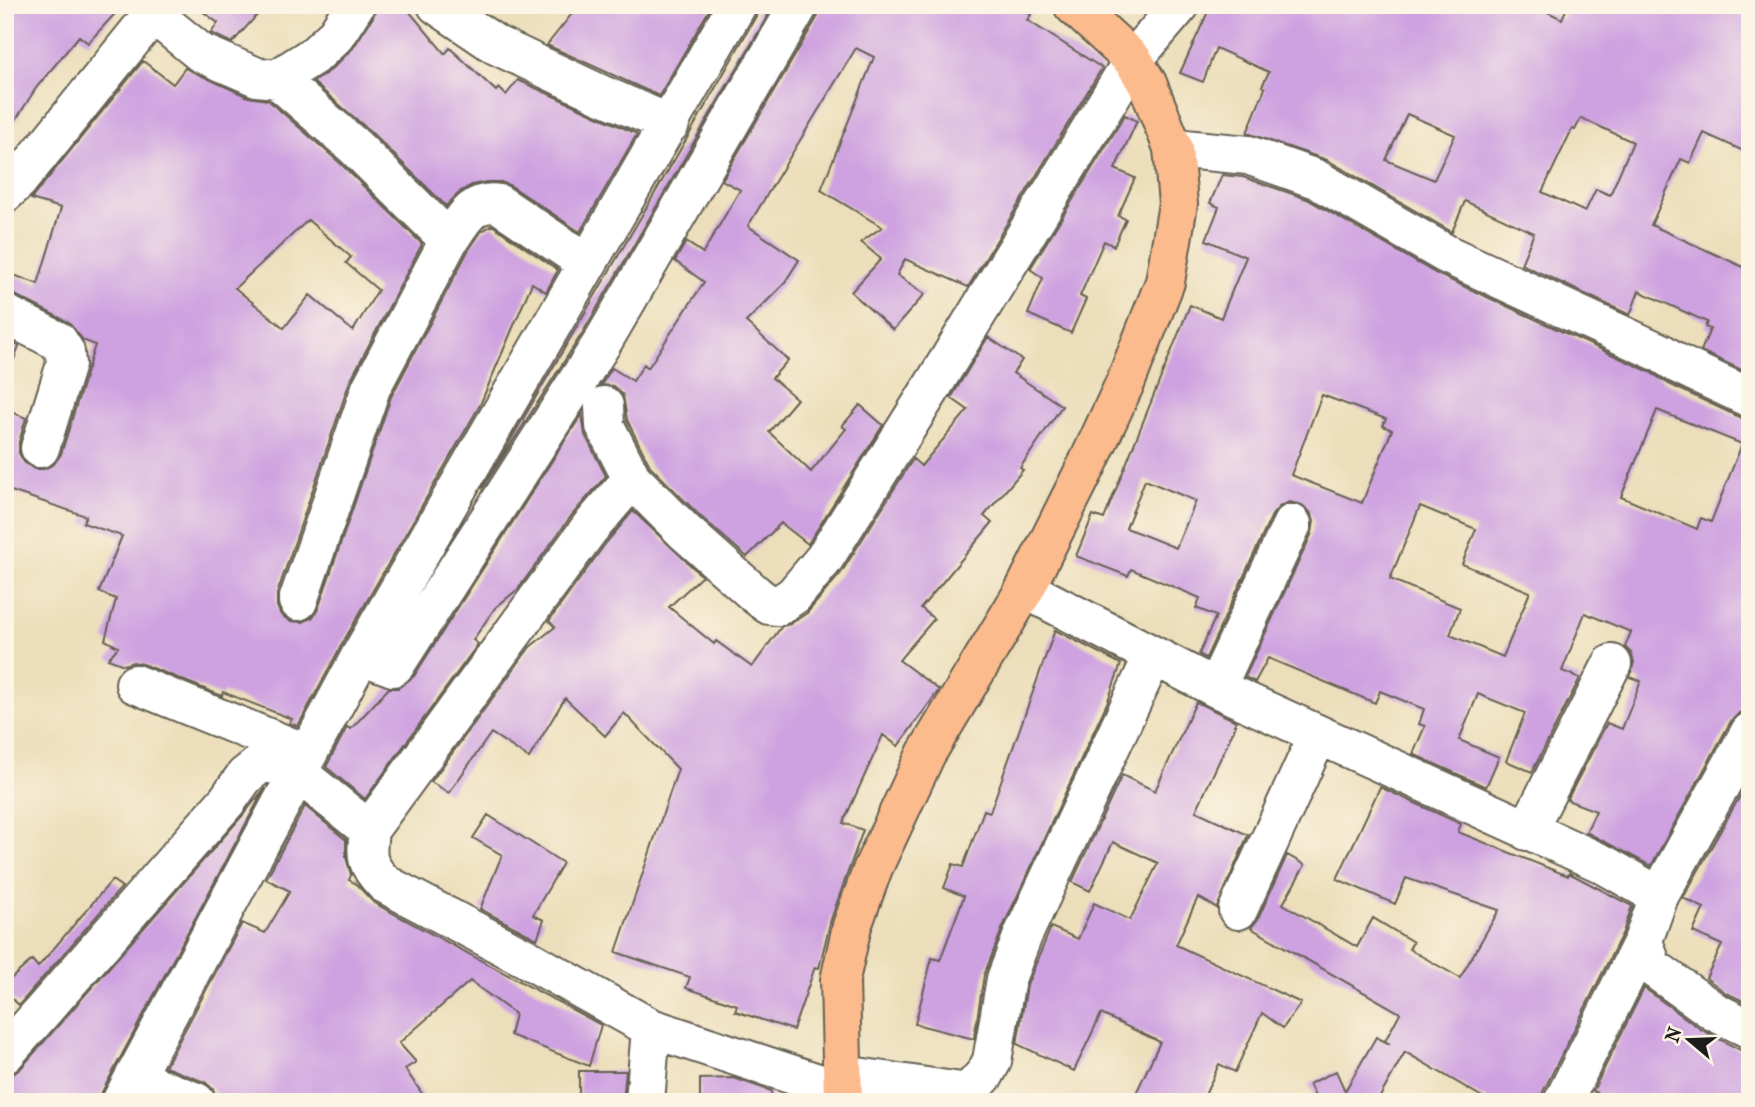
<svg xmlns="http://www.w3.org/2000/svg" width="1755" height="1107" font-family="'IM FELL French Canon',serif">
	<rect width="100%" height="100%" fill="#fcf5e5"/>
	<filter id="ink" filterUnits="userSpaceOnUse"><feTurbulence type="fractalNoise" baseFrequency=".0143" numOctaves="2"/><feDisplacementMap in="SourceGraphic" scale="14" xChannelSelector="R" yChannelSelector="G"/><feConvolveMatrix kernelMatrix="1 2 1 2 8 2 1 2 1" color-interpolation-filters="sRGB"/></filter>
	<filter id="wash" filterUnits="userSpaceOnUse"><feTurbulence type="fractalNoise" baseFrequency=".00686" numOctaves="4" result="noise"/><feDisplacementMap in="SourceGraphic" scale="28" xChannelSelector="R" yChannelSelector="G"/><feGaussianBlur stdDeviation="1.57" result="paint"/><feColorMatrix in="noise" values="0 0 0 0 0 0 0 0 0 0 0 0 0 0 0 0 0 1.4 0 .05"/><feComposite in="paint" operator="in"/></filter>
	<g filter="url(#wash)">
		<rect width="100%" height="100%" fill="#ecdeba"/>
		<g id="blocks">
			<!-- building -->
			<path fill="#cea1e0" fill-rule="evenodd" d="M 19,5 L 123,5 L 88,43 L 79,36 L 36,88 L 5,137 L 5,22 Z
				M 194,5 L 266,5 L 232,43 L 211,33 L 218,23 Z
				M 377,5 L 404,5 L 445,54 L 450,48 L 496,91 L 499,88 L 506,95 L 518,80 L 637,134 L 580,232 L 511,186 L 501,182 L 486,182 L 472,185 L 461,191 L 446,206 L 370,131 L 313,82 L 331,70 L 353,48 L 373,17 Z
				M 579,5 L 712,5 L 659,96 L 547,45 Z
				M 759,5 L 774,5 L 583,332 L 482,489 L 690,133 L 756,16 Z
				M 821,5 L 1017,5 L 1031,15 L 1027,20 L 1102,68 L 968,287 L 905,259 L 897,275 L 925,294 L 893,330 L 851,292 L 881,259 L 861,242 L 882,227 L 821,190 L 874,57 L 856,48 L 748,226 L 799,260 L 783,285 L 746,322 L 788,360 L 772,378 L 797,399 L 769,432 L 811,472 L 846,429 L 842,426 L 860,405 L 883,425 L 808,544 L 781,523 L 747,557 L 700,516 L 650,466 L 627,420 L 623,395 L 613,386 L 601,385 L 612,368 L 633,381 L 644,364 L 648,368 L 704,282 L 675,261 L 686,242 L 703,253 L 740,190 L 722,180 L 818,16 Z
				M 1211,5 L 1533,5 L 1562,19 L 1568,5 L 1750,5 L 1750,154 L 1704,133 L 1690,163 L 1681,159 L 1651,225 L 1750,270 L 1750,374 L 1701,351 L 1710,329 L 1705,327 L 1707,322 L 1639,291 L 1630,315 L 1521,264 L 1534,233 L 1465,201 L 1452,232 L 1327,160 L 1247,133 L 1265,88 L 1262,86 L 1269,72 L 1216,48 L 1203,82 L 1180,73 ZM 1407,114 L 1455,135 L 1434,180 L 1386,160 ZM 1581,118 L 1633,142 L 1610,195 L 1596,189 L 1585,212 L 1542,192 L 1572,129 L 1575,130 Z
				M 143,61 L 173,84 L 185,68 L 248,97 L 268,100 L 340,163 L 422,244 L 350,381 L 277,594 L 277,606 L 281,615 L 290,621 L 303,622 L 313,617 L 318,609 L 391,397 L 468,251 L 481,232 L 492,225 L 558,270 L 546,292 L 532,283 L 480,405 L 342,644 L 298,726 L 289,723 L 292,719 L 223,692 L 222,696 L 143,664 L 133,662 L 124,665 L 108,659 L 118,647 L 105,640 L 116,599 L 99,592 L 122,536 L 83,523 L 86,516 L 5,489 L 5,409 L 26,418 L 19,442 L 19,453 L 24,462 L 34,469 L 44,469 L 54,464 L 61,454 L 95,345 L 83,340 L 68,322 L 15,295 L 5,292 L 11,274 L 38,284 L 61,208 L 31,199 ZM 308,220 L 351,257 L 346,263 L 378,290 L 353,331 L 310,295 L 284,328 L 235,288 Z
				M 1125,115 L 1137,121 L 1115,169 L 1135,178 L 1118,216 L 1126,219 L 1114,246 L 1104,241 L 1080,296 L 1086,299 L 1071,333 L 1028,314 L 1043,278 L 1030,269 Z
				M 1222,175 L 1243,177 L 1307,199 L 1437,274 L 1650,372 L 1669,384 L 1741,418 L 1750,420 L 1750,710 L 1739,713 L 1731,721 L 1651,866 L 1586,832 L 1596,811 L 1567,800 L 1607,723 L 1622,729 L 1641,681 L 1630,677 L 1634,662 L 1631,653 L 1625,647 L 1631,632 L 1585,613 L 1562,671 L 1580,678 L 1532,772 L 1506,761 L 1525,713 L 1478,694 L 1459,740 L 1499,757 L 1486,787 L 1413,754 L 1425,726 L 1419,724 L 1424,709 L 1380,691 L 1375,703 L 1268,658 L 1255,682 L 1245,677 L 1312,533 L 1314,521 L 1310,512 L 1302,505 L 1289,502 L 1279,507 L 1272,515 L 1206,658 L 1199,654 L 1216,616 L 1196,608 L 1200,598 L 1131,569 L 1128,576 L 1076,556 L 1093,515 L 1104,519 L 1190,305 L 1221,318 L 1246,257 L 1206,240 L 1219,207 L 1210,203 ZM 1322,395 L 1386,419 L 1383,426 L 1392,430 L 1362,503 L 1291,475 ZM 1657,410 L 1742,444 L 1711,522 L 1701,518 L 1697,529 L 1621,497 ZM 1145,480 L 1196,501 L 1176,548 L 1126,528 ZM 1420,506 L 1476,529 L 1462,564 L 1530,592 L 1503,657 L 1450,635 L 1460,608 L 1390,579 Z
				M 988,337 L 1022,360 L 1013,373 L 1062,406 L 1020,468 L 1023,470 L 984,516 L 992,523 L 921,608 L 934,619 L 899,660 L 939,690 L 898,746 L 883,735 L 843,823 L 863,830 L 831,919 L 819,968 L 815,967 L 793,1030 L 735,1011 L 737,1005 L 686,988 L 690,977 L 616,952 L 678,769 L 624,713 L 605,736 L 565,698 L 529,758 L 491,733 L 449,793 L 431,782 L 530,647 L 555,627 L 549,621 L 606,543 L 633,511 L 702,576 L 669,607 L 714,644 L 716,641 L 752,667 L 782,626 L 790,624 L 807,613 L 841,573 L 913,459 L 921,466 L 968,410 L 951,398 Z
				M 5,339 L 19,346 L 8,375 L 5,375 Z
				M 582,414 L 585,435 L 606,476 L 571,516 L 518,589 L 495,608 L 473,640 L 478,644 L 365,799 L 326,767 L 347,727 L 351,729 L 389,688 L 398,688 L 414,676 Z
				M 1055,630 L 1121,664 L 1107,703 L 1003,927 L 984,975 L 974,1039 L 915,1024 L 932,958 L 940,960 L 964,896 L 944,888 L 953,864 L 963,867 L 984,810 L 990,812 Z
				M 1196,702 L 1236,721 L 1234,725 L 1236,725 L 1196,811 L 1248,835 L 1217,908 L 1198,897 L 1176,945 L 1301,1003 L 1283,1028 L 1262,1013 L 1235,1072 L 1219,1064 L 1202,1102 L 1132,1102 L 1160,1042 L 1101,1014 L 1074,1071 L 1017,1044 L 1027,985 L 1051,927 L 1078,939 L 1094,903 L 1130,920 L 1158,863 L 1113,842 L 1090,891 L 1072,882 L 1122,775 L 1155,791 Z
				M 1750,778 L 1750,1004 L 1726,993 L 1706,978 L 1722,945 L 1693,932 L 1704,908 L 1683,898 Z
				M 1380,787 L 1461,824 L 1458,832 L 1568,876 L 1569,873 L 1632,906 L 1623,932 L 1538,1102 L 1491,1102 L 1405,1052 L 1377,1102 L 1318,1102 L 1309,1084 L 1336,1071 L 1345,1091 L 1376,1037 L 1390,1044 L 1385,1041 L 1400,1013 L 1251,928 L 1258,919 L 1287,855 L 1305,865 L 1283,904 L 1357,947 L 1373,918 L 1413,942 L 1409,949 L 1460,978 L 1499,910 L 1406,878 L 1395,904 L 1337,879 Z
				M 265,788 L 102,1092 L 99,1102 L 5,1102 L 5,1075 L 13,1074 L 21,1068 L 243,815 Z
				M 305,806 L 346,840 L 346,857 L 351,875 L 349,880 L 356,884 L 374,903 L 601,1025 L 589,1066 L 510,1035 L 515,1014 L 470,981 L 399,1043 L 416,1062 L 405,1069 L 428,1102 L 217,1102 L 213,1089 L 205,1082 L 165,1067 L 242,923 L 265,933 L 290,891 L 266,879 Z
				M 488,815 L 563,863 L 533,915 L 544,920 L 537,939 L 480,909 L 502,855 L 473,838 Z
				M 112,880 L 122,887 L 19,1005 L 5,992 L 5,984 L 32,960 L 38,967 Z
				M 1644,988 L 1702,1030 L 1750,1055 L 1750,1102 L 1614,1102 L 1593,1091 Z
				M 579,1071 L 626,1071 L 623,1102 L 579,1102 Z
				M 734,1078 L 771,1091 L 772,1102 L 700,1102 L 700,1079 Z"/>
		</g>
	</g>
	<g filter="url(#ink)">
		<use href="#blocks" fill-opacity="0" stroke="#656053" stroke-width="2"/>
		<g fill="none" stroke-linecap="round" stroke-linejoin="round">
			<!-- minor casing -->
			<g stroke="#656053" stroke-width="42">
				<path id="minor" d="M 437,5 L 496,45 L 600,94 L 670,124
					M 277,79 L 355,147 L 449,240 C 463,220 472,199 499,204 L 587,263
					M 1173,148 L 1248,155 L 1316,179 L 1446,254 L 1661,353 L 1678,364 L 1750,398
					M 5,193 L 18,181 L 153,14 L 201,53 L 257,77 L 277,79 L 316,54 L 335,36 L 355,5
					M 5,314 L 58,341 L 65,352 L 66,364 L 40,448
					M 604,406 L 605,426 L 632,479
					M 1025,589 L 1216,688 L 1603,864 L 1659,896
					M 298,601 L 371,388 L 449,240
					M 361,655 L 393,667 L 396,664 L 602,343 L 799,5
					M 135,684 L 308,754
					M 1216,688 L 1292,524
					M 369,830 L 589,529 L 632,479 L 685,532 L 756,595 L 769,605 L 778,606 L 794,595 L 824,559 L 934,384 L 1133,60 L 1180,5
					M 1527,831 L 1612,664
					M 1238,910 L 1318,735
					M 1643,941 L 1652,967 L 1715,1012 L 1750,1029
					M 5,1054 L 227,801 L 245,776 L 264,761 L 298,773 L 369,830 C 366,857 365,864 385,884 L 522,956 L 651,1028 L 842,1091
					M 843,1075 L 968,1093 L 985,1074 L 992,1061 L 1006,979 L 1023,935 L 1153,656
					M 134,1078 L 196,1102
					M 121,1102 L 361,655 L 737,5
					M 645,1102 L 651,1028
					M 1563,1102 L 1643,941 L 1659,896 L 1750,732"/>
			</g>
			<!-- highway casing -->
			<g stroke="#656053" stroke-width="42">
				<path id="highway" d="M 843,1102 L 840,980 L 852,926 L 873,868 L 926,754 L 1025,589 L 1088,463 L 1126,381 L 1165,282 L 1178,204 L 1173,148 L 1147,83 L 1133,60 L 1073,5"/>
			</g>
			<!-- minor -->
			<use href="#minor" stroke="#fff" stroke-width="38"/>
			<!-- highway -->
			<use href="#highway" stroke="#fbbb8c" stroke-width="38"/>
		</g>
	</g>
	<!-- margin -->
	<rect width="1755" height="1107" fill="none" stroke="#fcf5e5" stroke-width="28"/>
	<!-- north arrow -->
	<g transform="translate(1689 1040) rotate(289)" stroke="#fcf5e5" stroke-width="5" paint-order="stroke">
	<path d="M0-5L12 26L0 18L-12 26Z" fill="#1c1c1c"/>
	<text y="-10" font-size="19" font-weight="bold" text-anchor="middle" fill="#1c1c1c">N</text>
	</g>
</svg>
